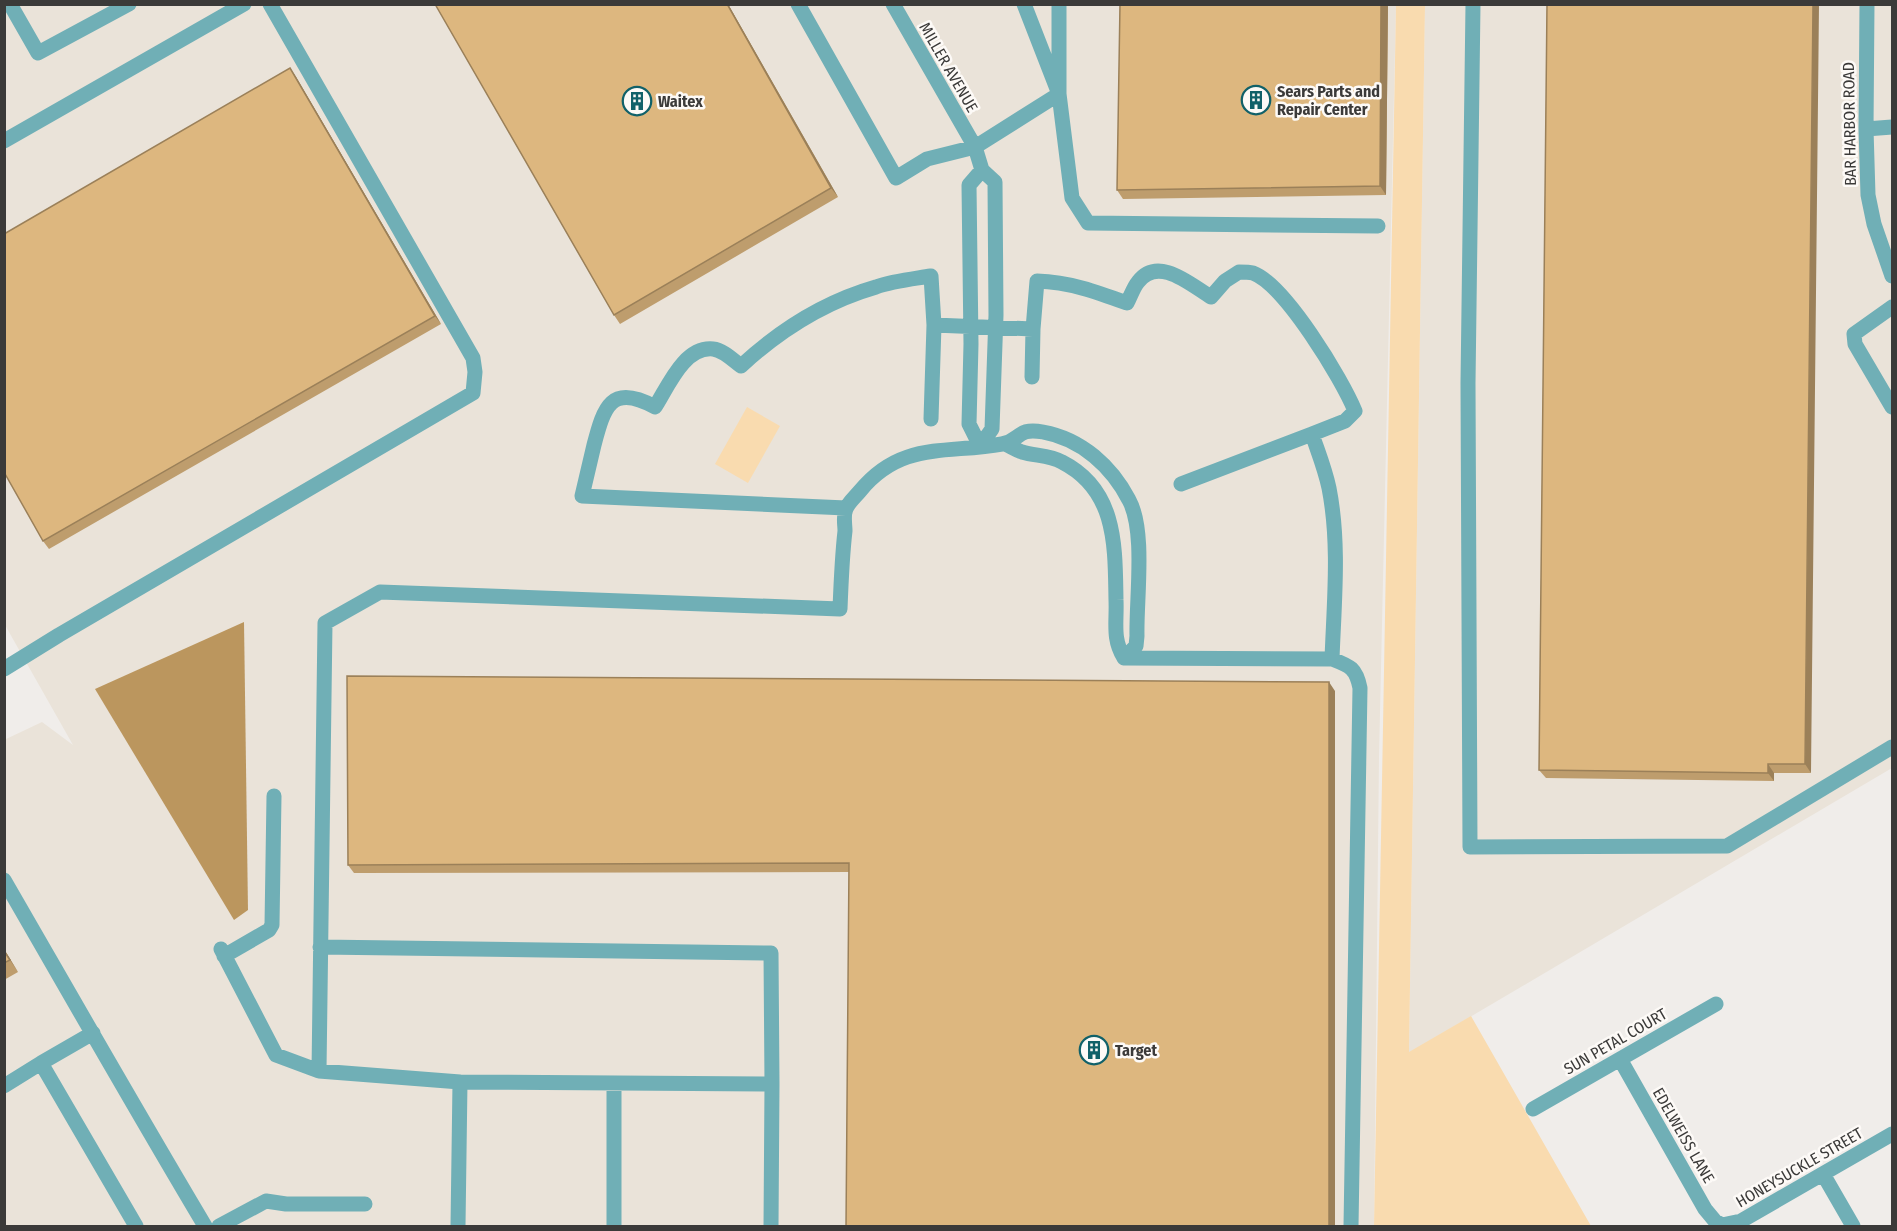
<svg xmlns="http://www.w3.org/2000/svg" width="1897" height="1231" font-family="'Fira Sans Condensed',sans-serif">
	<rect width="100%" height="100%" fill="#f0edea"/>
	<!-- built -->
	<path fill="#eae3d9" d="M 5,5 L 1396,5 L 1379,757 L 1374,1226 L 5,1226 L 4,740 L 42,722 L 73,745 L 5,625 Z
		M 1425,5 L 1892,5 L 1892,768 L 1409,1053 Z"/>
	<!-- green -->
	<path fill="#f9dbaf" d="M 1425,5 L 1409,1052 L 1471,1016 L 1591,1226 L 1374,1226 L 1396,5 Z
		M 747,407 L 780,426 L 748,483 L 715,464 Z"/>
	<!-- water -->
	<path fill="#bb965e" d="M 244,622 L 248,910 L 234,920 L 95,689 Z"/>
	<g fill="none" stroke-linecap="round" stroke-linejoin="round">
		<!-- minor -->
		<path stroke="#70afb6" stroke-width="15" d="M 10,4 L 38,53 L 129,4
			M 798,4 L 896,178 L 927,159 L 975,147 L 1059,94 L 1059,4
			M 893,4 L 975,147 L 982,170 L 995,182 L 996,315 L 992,429 L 980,446
			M 1024,4 L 1059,94 L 1072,198 L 1088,223 L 1378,226
			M 1473,4 L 1468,383 L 1470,847 L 1727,846 L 1892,747
			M 1867,4 L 1866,129 L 1868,195 L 1874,224 L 1892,276
			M 1866,129 L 1892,127
			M 4,141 L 244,4
			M 1892,307 L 1854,334 L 1855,344 L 1892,407
			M 1032,377 L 1033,329
			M 931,419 L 934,325
			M 1005,444 C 1010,446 1016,450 1022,452 C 1035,456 1050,455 1062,462 C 1117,490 1115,546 1116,600 C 1117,623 1112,638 1124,658
			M 980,446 L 969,424 L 971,344 L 969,185 L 982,170
			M 1181,484 L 1312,434
			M 846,508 L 582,496 C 586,479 590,462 594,445 C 604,407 611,383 655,407 C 668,387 684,346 713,349 C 723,350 733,360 741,366 C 781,329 824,302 876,287 C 893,281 913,279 931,276 L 934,325 L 1033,329 L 1037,281 C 1070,282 1097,292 1127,303 C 1131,296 1133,288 1138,282 C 1158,255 1191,285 1211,297 L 1225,281 L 1239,272 C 1243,272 1249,272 1253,273 C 1285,285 1342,379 1355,411 L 1345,421 L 1312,434 C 1318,452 1325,469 1329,488 C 1340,544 1334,603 1332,659
			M 1124,658 L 1332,659 C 1350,666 1356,668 1360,688 L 1351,1226
			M 4,669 L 59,635 L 473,393 L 475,372 L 473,358 L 270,4
			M 4,880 C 71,996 137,1112 205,1226
			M 320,947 L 771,953 L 772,1084
			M 221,949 L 276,1055 L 319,1071
			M 224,956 L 269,930 L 272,925 L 274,796
			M 1620,1059 L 1705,1209 L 1715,1221 L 1722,1225 L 1741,1221 L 1892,1134
			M 41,1063 L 93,1033
			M 460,1082 L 772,1084 L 771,1226
			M 4,1086 L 41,1063 L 136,1226
			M 1533,1109 L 1716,1004
			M 1823,1174 L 1853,1226
			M 219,1226 L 266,1201 L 286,1204 L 365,1204
			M 458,1226 L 460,1082 L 319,1071 L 325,623 L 380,592 L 840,609 C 841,583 842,557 845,531 C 845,525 843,515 846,509 C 848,503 856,496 860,491 C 901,441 946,454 1002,444 C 1021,441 1016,427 1043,432 C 1082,439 1112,467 1129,500 C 1146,531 1136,600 1137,636 L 1136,646 L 1124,658
			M 614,1226 L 614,1083"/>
	</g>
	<!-- wall -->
	<path fill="#be9d6d" d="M 435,4 L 728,4 L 838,197 L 620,324 L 614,315 Z
		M 1120,4 L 1388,4 L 1386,195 L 1123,199 L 1117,190 Z
		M 1547,4 L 1811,773 L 1774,773 L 1774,781 L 1546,778 L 1539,770 Z
		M 290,68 L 296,77 L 441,324 L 49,549 L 43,541 Z
		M 1335,691 L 849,872 L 354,873 L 348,865 Z
		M 4,949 L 18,972 L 4,980 Z"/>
	<!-- shaded-wall -->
	<path fill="#9b8059" d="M 727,4 L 728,4 L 838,197 L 831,188 Z
		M 1381,4 L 1388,4 L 1386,195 L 1380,186 Z
		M 1813,4 L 1819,4 L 1811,773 L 1805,764 Z
		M 290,68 L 296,77 L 441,324 L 435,316 Z
		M 1329,682 L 1335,691 L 1335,1227 L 1329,1227 Z
		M 1768,764 L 1774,773 L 1774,781 L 1768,773 Z
		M 4,949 L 18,972 L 4,951 Z"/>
	<!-- building -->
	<path fill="#ddb77f" stroke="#9b8059" stroke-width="1.5" d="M 435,4 L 727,4 L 831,188 L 614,315 Z
		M 1120,4 L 1381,4 L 1380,186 L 1117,190 Z
		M 1547,4 L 1813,4 L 1805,764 L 1768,764 L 1768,773 L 1539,770 Z
		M 290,68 L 435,316 L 43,541 L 4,472 L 4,234 Z
		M 347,676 L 1329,682 L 1329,1227 L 846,1227 L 849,863 L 348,865 Z
		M 4,951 L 10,960 L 4,963 Z"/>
	<!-- icons -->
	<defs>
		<g id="building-ring" transform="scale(1.5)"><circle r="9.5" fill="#fdfaf7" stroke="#116169" stroke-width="1.5"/><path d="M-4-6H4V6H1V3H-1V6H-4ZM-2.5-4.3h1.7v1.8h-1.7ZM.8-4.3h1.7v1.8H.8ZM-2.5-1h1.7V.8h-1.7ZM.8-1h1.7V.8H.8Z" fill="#116169"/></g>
	</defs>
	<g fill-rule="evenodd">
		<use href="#building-ring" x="1256" y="100"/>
		<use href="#building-ring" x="637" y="101"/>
		<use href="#building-ring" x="1094" y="1050"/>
	</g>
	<g text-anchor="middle" stroke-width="5" stroke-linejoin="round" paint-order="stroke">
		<!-- street labels -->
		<g font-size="16" fill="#3b3a39" stroke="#fdfaf7">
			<text transform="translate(949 67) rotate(60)" y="6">MILLER AVENUE</text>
			<text transform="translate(1849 124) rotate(-91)" y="6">BAR HARBOR ROAD</text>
			<text transform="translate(1615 1041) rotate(-30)" y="6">SUN PETAL COURT</text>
			<text transform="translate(1684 1135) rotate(60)" y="6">EDELWEISS LANE</text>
			<text transform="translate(1799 1167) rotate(-30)" y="6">HONEYSUCKLE STREET</text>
		</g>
		<!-- poi labels -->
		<g font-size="16" font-weight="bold" fill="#3b3a39" stroke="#fdfaf7" text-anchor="start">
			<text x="1277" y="97">Sears Parts and<tspan x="1277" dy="18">Repair Center</tspan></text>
			<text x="658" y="107">Waitex</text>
			<text x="1115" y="1056">Target</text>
		</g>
	</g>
	<!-- border -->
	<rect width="1897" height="1231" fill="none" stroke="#3b3a39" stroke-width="12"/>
</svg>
